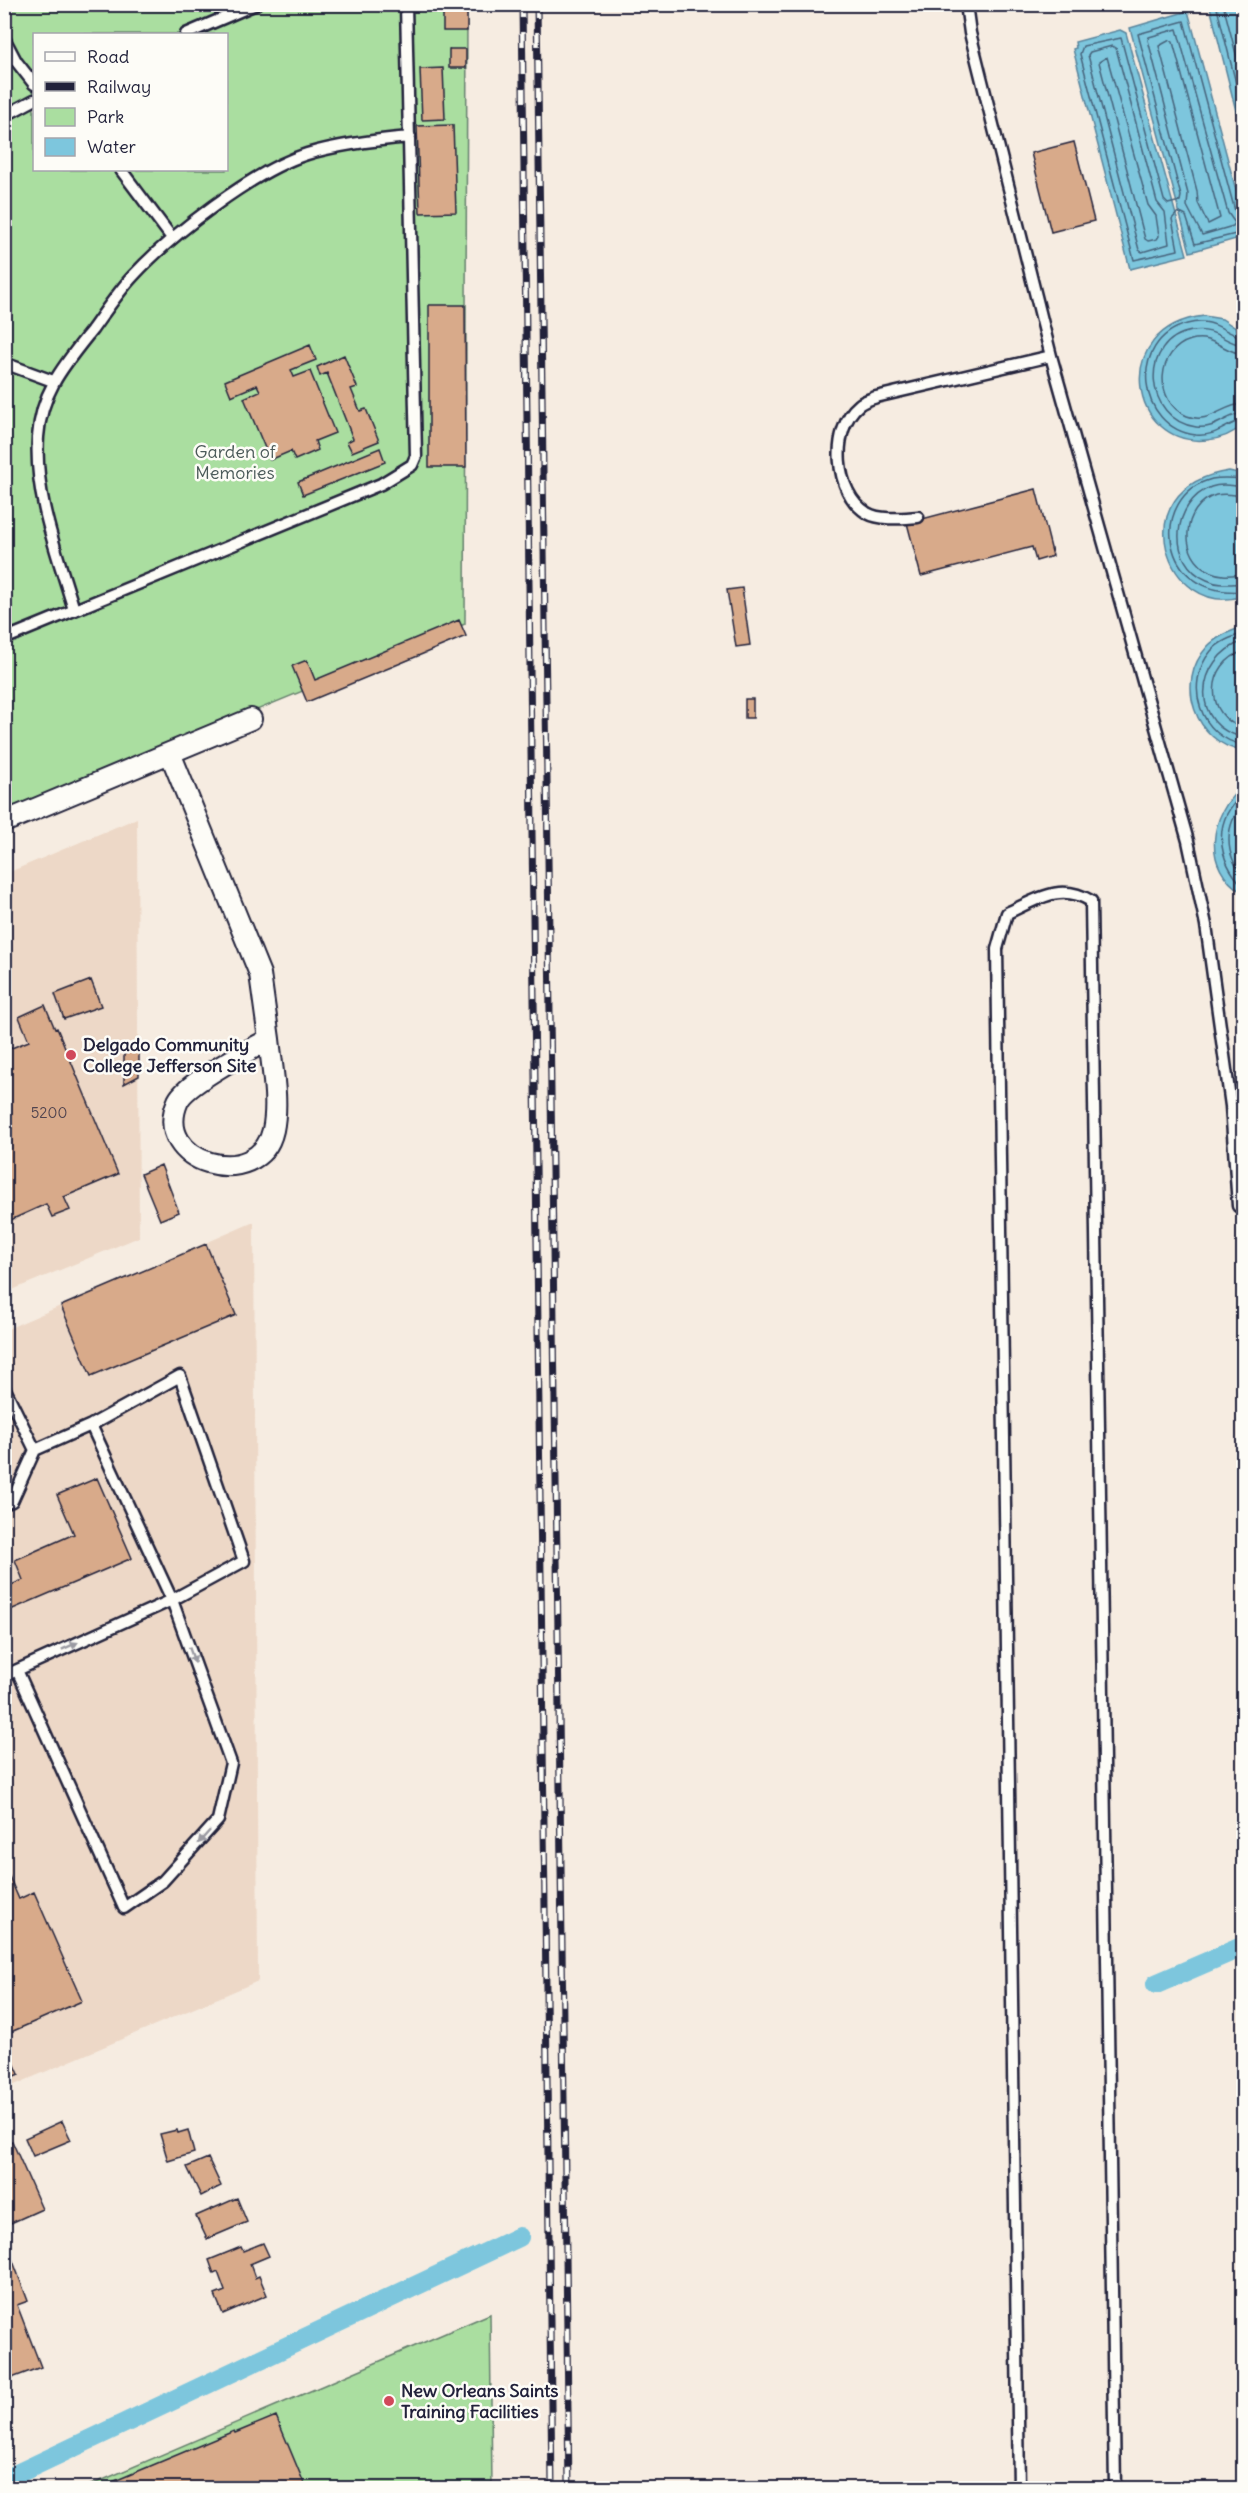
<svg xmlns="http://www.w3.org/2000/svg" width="1248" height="2493" font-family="Delius,sans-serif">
	<rect width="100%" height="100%" fill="#f6ece1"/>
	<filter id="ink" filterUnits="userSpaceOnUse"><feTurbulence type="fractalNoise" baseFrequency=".0167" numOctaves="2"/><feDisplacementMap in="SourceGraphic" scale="12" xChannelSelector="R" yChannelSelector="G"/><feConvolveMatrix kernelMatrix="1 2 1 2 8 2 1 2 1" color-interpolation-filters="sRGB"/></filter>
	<g filter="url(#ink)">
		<!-- built -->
		<path fill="#edd8c7" d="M 137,818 L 139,1237 L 5,1293 L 5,874 Z
			M 254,1222 L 258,1981 L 5,2089 L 5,1330 Z"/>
		<!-- green -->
		<path fill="#aadea0" stroke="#66806e" stroke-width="1.5" fill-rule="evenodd" d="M 5,5 L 467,5 L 465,624 L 5,814 ZM 34,34 L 226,34 L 226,170 L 34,170 Z
			M 490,2314 L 492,2488 L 84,2488 Z"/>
		<!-- water -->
		<path fill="#7dc6dd" stroke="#59849c" stroke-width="1.5" d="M 1219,4 L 1243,5 L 1243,139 L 1210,7 Z
			M 1188,11 L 1244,220 L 1243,237 L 1190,252 L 1130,28 Z
			M 1120,30 L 1126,33 L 1187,255 L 1130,269 L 1073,49 L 1076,48 L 1075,42 Z
			M 1204,316 L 1222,319 L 1243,333 L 1244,424 C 1233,434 1221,439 1207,440 C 1129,448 1109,327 1204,316 Z
			M 1229,471 L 1243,474 L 1243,596 C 1167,621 1120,487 1229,471 Z
			M 1243,627 L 1244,627 L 1243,751 C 1195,743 1174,683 1207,647 C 1217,636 1230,631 1243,627 Z
			M 1243,786 L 1243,893 C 1201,868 1209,814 1243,786 Z
			M 1243,2027 L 1244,2027 L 1243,2182 L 1239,2161 L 1240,2036 Z"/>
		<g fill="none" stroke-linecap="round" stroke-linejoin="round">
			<!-- shore -->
			<path stroke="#46647c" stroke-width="1.5" d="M 1216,4 L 1244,115
				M 1223,4 L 1244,85
				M 1177,29 L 1228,213 L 1235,223 L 1233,226 L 1202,235 L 1187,206 L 1188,194 L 1148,40 L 1149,37 Z
				M 1170,40 L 1173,42 L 1220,218 L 1208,224 L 1198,203 L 1197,191 L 1159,46 Z
				M 1112,46 L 1116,48 L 1157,202 L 1165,212 L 1169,244 L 1142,252 L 1139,250 L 1088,55 L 1090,52 Z
				M 1107,57 L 1148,205 L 1156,216 L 1159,236 L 1157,239 L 1148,241 L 1145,239 L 1099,62 Z
				M 1244,216 L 1235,211 L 1184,21 L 1138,34 L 1181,196 L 1180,201 L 1168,204 L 1164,200 L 1121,38 L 1083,46 L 1080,54 L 1134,260 L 1178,250 L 1172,219 L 1178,212 L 1186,216 L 1195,244 L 1244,232
				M 1244,337 C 1224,335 1217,316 1187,324 C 1127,340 1137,428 1196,435 C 1218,437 1228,422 1244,420
				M 1244,345 C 1224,344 1218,327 1192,331 C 1138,340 1144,420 1196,427 C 1216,430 1227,414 1244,413
				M 1244,354 C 1224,353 1213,334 1191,340 C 1156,350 1153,402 1187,416 C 1210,425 1222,404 1244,404
				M 1244,479 C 1232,478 1223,477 1212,479 C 1149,495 1157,599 1244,591
				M 1244,487 C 1232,486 1222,483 1211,487 C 1172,502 1166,563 1207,580 C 1219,586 1230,584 1244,583
				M 1244,496 C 1234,495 1225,493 1216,495 C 1181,506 1178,558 1211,572 C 1222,577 1232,575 1244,574
				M 1244,633 C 1232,637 1220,641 1211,651 C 1183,684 1200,738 1244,745
				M 1244,641 C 1193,658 1190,729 1244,737
				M 1244,651 C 1206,663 1203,717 1244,728
				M 1244,794 C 1211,820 1217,860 1244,887
				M 1244,804 C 1224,824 1224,855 1244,876"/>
			<!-- canal -->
			<path stroke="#7dc6dd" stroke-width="20" d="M 1156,1984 L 1244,1946
				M 4,2480 L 519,2237"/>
		</g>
		<!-- building -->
		<path fill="#d8aa8a" stroke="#22223b" stroke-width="1.5" d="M 443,4 L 467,4 L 467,31 L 443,31 Z
			M 449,49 L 466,49 L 466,68 L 449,68 Z
			M 443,68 L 445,119 L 422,120 L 420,69 Z
			M 453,125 L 456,212 L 420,213 L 417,126 Z
			M 1074,142 L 1094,221 L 1051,232 L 1031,153 Z
			M 429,305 L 465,305 L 466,467 L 429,467 Z
			M 310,345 L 316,360 L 291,370 L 294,377 L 310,371 L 335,433 L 315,441 L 318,450 L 295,460 L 291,451 L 270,460 L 244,398 L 260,391 L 257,385 L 231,396 L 225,381 Z
			M 344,355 L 357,387 L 351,389 L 360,411 L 366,409 L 379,441 L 352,452 L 347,442 L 353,439 L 327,373 L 320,376 L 317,367 Z
			M 380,448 L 385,462 L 303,495 L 298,482 Z
			M 1036,489 L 1053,556 L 1036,561 L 1032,547 L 921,576 L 907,523 Z
			M 742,588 L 750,645 L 736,647 L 727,590 Z
			M 459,620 L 466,636 L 307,702 L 292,666 L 307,660 L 315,680 Z
			M 745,699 L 753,699 L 753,718 L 745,718 Z
			M 91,980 L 101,1006 L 64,1019 L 55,994 Z
			M 45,1005 L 55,1029 L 57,1028 L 118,1174 L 64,1197 L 70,1210 L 52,1217 L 46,1204 L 4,1223 L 4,1051 L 29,1041 L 19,1017 Z
			M 139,1046 L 139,1076 L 124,1084 L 124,1054 Z
			M 161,1165 L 179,1212 L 160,1220 L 141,1174 Z
			M 206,1244 L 236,1315 L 91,1376 L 61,1306 Z
			M 97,1478 L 132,1558 L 8,1611 L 4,1602 L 4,1588 L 23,1580 L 15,1560 L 74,1534 L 57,1495 Z
			M 4,1865 L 19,1899 L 34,1892 L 82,2001 L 4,2035 Z
			M 4,2040 L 19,2074 L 4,2080 Z
			M 62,2121 L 71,2140 L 33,2156 L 25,2138 Z
			M 177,2130 L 178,2133 L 188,2130 L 194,2153 L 168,2161 L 160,2134 Z
			M 12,2141 L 42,2209 L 4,2226 L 4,2144 Z
			M 208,2158 L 221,2186 L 201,2196 L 187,2167 Z
			M 237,2198 L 247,2222 L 207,2239 L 196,2216 Z
			M 263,2243 L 269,2256 L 250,2264 L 255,2278 L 259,2276 L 267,2295 L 223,2314 L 215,2295 L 225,2291 L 218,2272 L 214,2274 L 209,2260 L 241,2247 L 243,2251 Z
			M 8,2248 L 28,2301 L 17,2305 L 41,2367 L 4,2381 L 4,2249 Z
			M 276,2416 L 306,2488 L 98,2488 L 234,2431 L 235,2433 Z"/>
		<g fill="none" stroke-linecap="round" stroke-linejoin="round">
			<!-- lane casing -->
			<g stroke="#22223b" stroke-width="15">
				<path id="lane" d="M 966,4 L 970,33 L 1051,356 L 1188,841 L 1206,925 L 1231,1106 L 1238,1206
					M 186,34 L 256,4
					M 4,38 L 16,61 L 34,84
					M 4,116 L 34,100
					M 121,170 L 172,238
					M 4,363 L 53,381
					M 918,517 C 903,518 881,521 867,513 C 834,493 830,429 859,405 C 863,401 871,399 876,397 L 1051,356
					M 74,610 C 58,555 34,496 38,437 C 41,391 65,364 92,330 C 105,312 118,292 133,276 C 172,234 253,171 307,154 C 340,144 376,140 410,137
					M 4,639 L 381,484 L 412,465 L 416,456 L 406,4
					M 4,1387 L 35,1450 L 91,1425 L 180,1376 L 244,1561 L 172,1600 L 4,1676
					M 4,1504 L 12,1501 L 35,1450
					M 17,1670 L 124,1908 L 163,1881 L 218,1820 L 231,1763 L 172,1600 L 91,1425
					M 1019,2488 L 997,949 L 1007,913 C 1036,900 1060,882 1091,901 L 1115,2488"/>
			</g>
			<!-- street casing -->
			<g stroke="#22223b" stroke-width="24">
				<path id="street" d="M 170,753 L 260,974 L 269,1039
					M 4,822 L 251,719
					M 269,1039 C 272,1068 279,1101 273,1130 C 259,1193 150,1164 178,1101 C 187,1082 249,1051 269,1039 Z"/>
			</g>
			<!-- lane -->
			<use href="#lane" stroke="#fdfcf7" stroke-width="10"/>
			<!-- street -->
			<use href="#street" stroke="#fdfcf7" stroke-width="20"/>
			<!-- rail casing -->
			<g stroke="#22223b" stroke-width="7">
				<path id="rail" d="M 522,4 L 552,2488
					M 537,4 L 569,2488"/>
			</g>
			<!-- rail -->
			<use href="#rail" stroke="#fdfcf7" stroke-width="4.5" stroke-dasharray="14" stroke-linecap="butt"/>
		</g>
		<!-- one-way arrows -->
		<defs><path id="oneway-solid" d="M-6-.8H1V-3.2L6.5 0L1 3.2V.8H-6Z" transform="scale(1.5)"/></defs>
		<g fill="#9a9aa2">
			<use href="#oneway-solid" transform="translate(70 1646) rotate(-24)"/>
			<use href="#oneway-solid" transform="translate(192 1655) rotate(70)"/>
			<use href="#oneway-solid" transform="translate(204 1837) rotate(132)"/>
		</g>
	</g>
	<!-- markers -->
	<g fill="#d1495b" stroke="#fdfcf7" stroke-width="2">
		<circle cx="71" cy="1055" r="6"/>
		<circle cx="389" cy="2401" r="6"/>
	</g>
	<g text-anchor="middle" stroke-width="5" stroke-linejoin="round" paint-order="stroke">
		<!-- number labels -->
		<g font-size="15" fill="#50444f">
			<text x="49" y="1118">5200</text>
		</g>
		<!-- park labels -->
		<g font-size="18" fill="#4b5a59" stroke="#fdfcf7">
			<text x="235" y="458">Garden of<tspan x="235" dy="21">Memories</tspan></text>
		</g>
		<!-- poi labels -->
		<g font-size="18" font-weight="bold" fill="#22223b" stroke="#fdfcf7" text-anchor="start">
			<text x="83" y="1051">Delgado Community<tspan x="83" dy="21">College Jefferson Site</tspan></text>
			<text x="401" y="2397">New Orleans Saints<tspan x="401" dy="21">Training Facilities</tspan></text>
		</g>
	</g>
	<!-- margin -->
	<rect width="1248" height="2493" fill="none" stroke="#fdfcf7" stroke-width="24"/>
	<rect x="12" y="12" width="1224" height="2469" fill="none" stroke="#22223b" stroke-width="2" filter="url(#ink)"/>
	<!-- legend -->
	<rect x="33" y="33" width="195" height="138" fill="#fdfcf7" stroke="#a5a5ac" stroke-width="1.5"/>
	<rect x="45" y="52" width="30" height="9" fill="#fdfcf7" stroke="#a5a5ac" stroke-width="1.5"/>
	<text x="87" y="63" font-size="18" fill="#22223b">Road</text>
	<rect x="45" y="82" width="30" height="9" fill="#22223b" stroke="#a5a5ac" stroke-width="1.5"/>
	<text x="87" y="93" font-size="18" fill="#22223b">Railway</text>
	<rect x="45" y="108" width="30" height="18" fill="#aadea0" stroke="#a5a5ac" stroke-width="1.5"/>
	<text x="87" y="123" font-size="18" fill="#22223b">Park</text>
	<rect x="45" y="138" width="30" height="18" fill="#7dc6dd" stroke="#a5a5ac" stroke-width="1.5"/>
	<text x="87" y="153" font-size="18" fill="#22223b">Water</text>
</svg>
